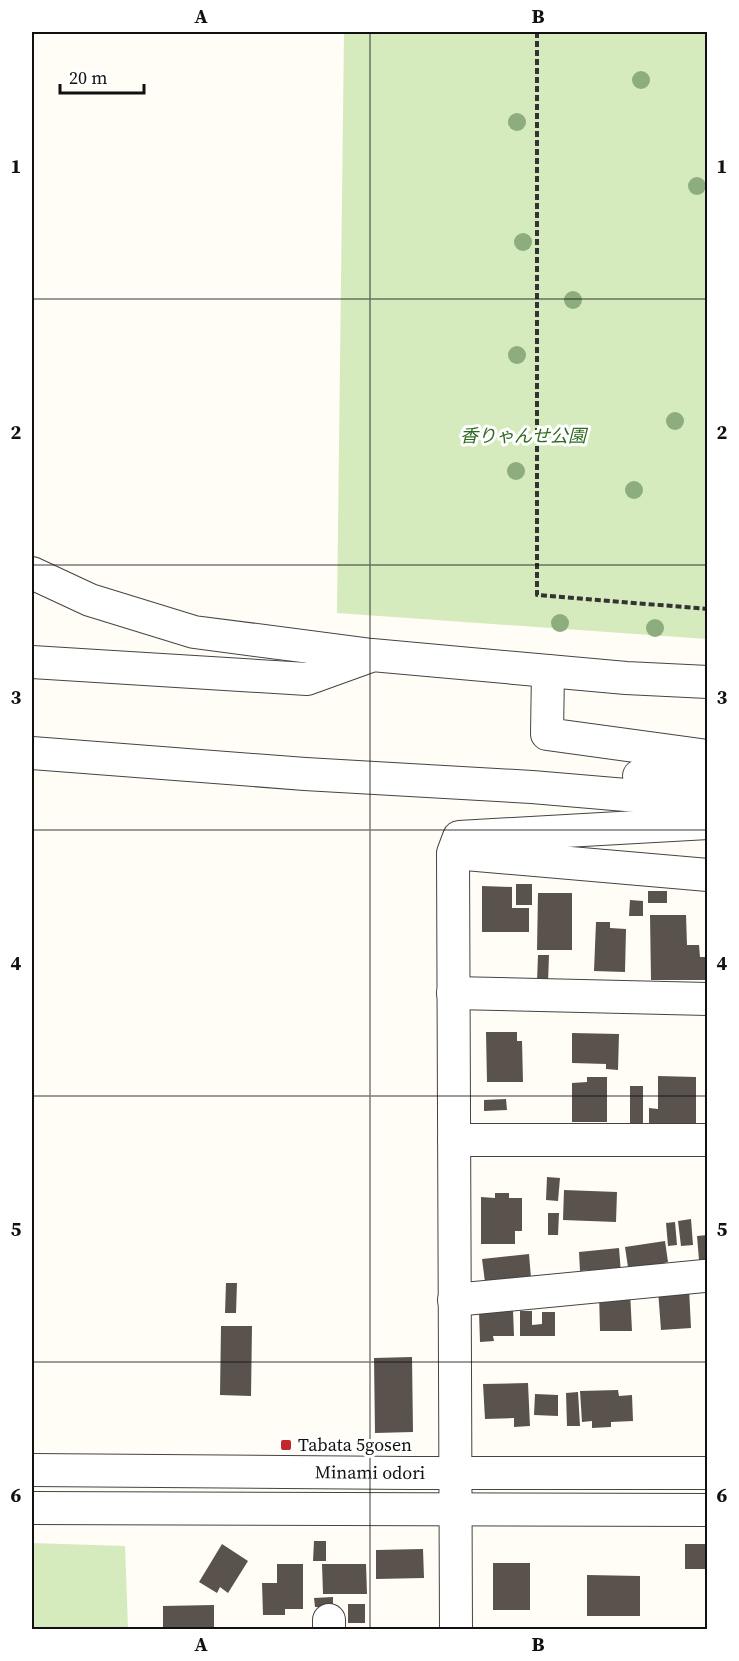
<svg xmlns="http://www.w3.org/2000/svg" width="739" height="1661" font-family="'Source Serif 4','Noto Sans JP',serif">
	<rect width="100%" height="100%" fill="#fffdf5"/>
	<!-- green -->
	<path fill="#d5ebbd" d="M 344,32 L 707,32 L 707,639 L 337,613 Z
		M 32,1543 L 125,1546 L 128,1629 L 32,1629 Z"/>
	<!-- building -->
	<path fill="#5a524d" d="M 516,884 L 532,884 L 532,905 L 516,905 Z
		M 482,886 L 512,887 L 512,908 L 529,908 L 529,932 L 482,932 Z
		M 648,891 L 667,891 L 667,903 L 648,903 Z
		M 538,893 L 572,893 L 572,950 L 537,950 Z
		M 630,900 L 643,901 L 643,916 L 629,916 Z
		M 650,915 L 686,915 L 687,945 L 699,945 L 700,957 L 708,957 L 708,980 L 651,980 Z
		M 596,922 L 610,922 L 610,928 L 626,929 L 625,972 L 594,971 Z
		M 538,955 L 549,955 L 548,983 L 537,982 Z
		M 486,1032 L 517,1032 L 517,1041 L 522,1041 L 523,1082 L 487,1082 Z
		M 572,1033 L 619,1034 L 618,1070 L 606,1069 L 606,1064 L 572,1063 Z
		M 658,1076 L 696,1077 L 696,1124 L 666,1124 L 667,1129 L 649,1129 L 649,1108 L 658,1109 Z
		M 587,1077 L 607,1077 L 607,1122 L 572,1122 L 572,1083 L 587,1082 Z
		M 630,1086 L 643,1086 L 643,1127 L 630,1127 Z
		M 506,1099 L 507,1110 L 484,1111 L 484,1100 Z
		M 547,1177 L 560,1178 L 558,1201 L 546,1200 Z
		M 564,1190 L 617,1192 L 616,1222 L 563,1220 Z
		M 495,1193 L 509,1193 L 509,1198 L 522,1198 L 522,1231 L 515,1231 L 515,1244 L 481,1244 L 481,1197 L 495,1198 Z
		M 548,1213 L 559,1213 L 558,1235 L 548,1235 Z
		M 691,1219 L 693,1245 L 681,1246 L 678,1221 Z
		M 675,1222 L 677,1245 L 668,1246 L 666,1223 Z
		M 708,1235 L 708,1260 L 699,1260 L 697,1236 Z
		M 665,1241 L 668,1262 L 660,1264 L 661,1270 L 629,1274 L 625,1247 Z
		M 619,1248 L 621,1273 L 589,1276 L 589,1270 L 580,1271 L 579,1252 Z
		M 529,1254 L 531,1278 L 485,1282 L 482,1259 Z
		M 226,1283 L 237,1283 L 236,1313 L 225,1313 Z
		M 689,1288 L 691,1328 L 661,1330 L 658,1290 Z
		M 630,1291 L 632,1331 L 600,1331 L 599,1292 Z
		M 513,1310 L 514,1336 L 493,1336 L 494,1341 L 480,1342 L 479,1312 Z
		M 520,1311 L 532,1311 L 532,1325 L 542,1324 L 542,1312 L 555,1312 L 555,1336 L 520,1336 Z
		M 221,1326 L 252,1326 L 251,1396 L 220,1395 Z
		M 412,1357 L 413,1432 L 375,1433 L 374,1358 Z
		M 528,1383 L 530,1426 L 514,1427 L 514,1418 L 485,1419 L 483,1384 Z
		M 618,1390 L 619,1396 L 632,1395 L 633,1421 L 611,1422 L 611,1427 L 592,1428 L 592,1421 L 582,1422 L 580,1391 Z
		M 578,1392 L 580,1426 L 567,1426 L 566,1393 Z
		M 535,1394 L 558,1395 L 558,1416 L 534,1415 Z
		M 314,1541 L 326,1541 L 326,1561 L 313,1561 Z
		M 222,1544 L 248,1561 L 228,1593 L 220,1587 L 217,1593 L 199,1582 Z
		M 685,1544 L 708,1544 L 708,1569 L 685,1569 Z
		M 423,1549 L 424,1578 L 376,1579 L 376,1550 Z
		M 493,1563 L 530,1563 L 530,1610 L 493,1610 Z
		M 277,1564 L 303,1564 L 303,1609 L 285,1609 L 285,1615 L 263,1615 L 262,1583 L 277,1583 Z
		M 322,1564 L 366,1564 L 367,1594 L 323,1594 Z
		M 587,1575 L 640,1576 L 640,1616 L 587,1616 Z
		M 333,1597 L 333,1607 L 315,1607 L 314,1598 Z
		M 348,1604 L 365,1604 L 365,1623 L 348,1623 Z
		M 214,1605 L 214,1630 L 163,1630 L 163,1606 Z"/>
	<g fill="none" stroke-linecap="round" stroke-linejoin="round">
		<!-- minor casing -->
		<g stroke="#444" stroke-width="34">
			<g id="minor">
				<path d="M 32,573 L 90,600 L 194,632 L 372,655 L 626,678 L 708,682"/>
				<path d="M 32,662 L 307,679 L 368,657"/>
				<path d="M 548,671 L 547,734 L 708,756"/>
				<path d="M 32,753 L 305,774 L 532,787 L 708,802"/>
				<path d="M 639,776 L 708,778"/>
				<path d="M 454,853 L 708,875"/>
				<path d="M 453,993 L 708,999"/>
				<path d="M 454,1140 L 708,1140"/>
				<path d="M 454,1300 L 704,1276"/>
				<path id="s1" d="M 32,1470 L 410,1473 L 708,1473"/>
				<path d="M 32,1508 L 708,1510"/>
				<path d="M 329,1620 L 329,1630"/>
				<path d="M 456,1630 L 453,853 L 459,837 L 708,823"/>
			</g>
		</g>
		<!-- path -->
		<path stroke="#333" stroke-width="4" stroke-dasharray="6 3" stroke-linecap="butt" d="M 537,32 L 537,595 L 708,609"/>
		<!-- minor -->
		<use href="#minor" stroke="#fff" stroke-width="32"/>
	</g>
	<!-- trees -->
	<g fill="#8dad7f">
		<circle cx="641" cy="80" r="9"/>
		<circle cx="517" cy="122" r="9"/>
		<circle cx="697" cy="186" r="9"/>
		<circle cx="523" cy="242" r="9"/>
		<circle cx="573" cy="300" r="9"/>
		<circle cx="517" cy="355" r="9"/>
		<circle cx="675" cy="421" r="9"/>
		<circle cx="516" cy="471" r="9"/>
		<circle cx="634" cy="490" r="9"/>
		<circle cx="560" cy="623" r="9"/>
		<circle cx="655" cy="628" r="9"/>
	</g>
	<!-- grid -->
	<path fill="none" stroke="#111" stroke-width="1.5" stroke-opacity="0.55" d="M 370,32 L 370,1630M 32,299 L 708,299M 32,565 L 708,565M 32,830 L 708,830M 32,1096 L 708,1096M 32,1362 L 708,1362"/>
	<!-- markers -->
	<rect fill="#c4262e" stroke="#fff" stroke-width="2" x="280" y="1439" width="12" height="12" rx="3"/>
	<g text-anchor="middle" stroke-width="6" stroke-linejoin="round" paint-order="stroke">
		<!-- park labels -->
		<g font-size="18" font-style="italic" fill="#2f6b1f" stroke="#fff">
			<text x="523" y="442">香りゃんせ公園</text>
		</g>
		<!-- poi labels -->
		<g font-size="18" fill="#111" stroke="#fff" text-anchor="start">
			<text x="298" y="1451">Tabata 5gosen</text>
		</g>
		<!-- street labels -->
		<g font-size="18" fill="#111" stroke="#fff">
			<text dy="6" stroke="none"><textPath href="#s1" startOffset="338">Minami odori</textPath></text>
		</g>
	</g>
	<!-- border -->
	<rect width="739" height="1661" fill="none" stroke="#ffffff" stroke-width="66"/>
	<!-- scale -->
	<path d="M60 84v9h84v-9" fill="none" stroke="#111111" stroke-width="3"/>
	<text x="69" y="84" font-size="18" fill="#111111" stroke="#ffffff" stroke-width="4.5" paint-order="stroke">20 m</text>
	<rect x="33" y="33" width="673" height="1595" fill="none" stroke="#111" stroke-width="2"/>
	<g font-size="20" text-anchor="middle" font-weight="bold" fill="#111">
		<text x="201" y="23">A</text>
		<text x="538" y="23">B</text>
		<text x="16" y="173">1</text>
		<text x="722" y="173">1</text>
		<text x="16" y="439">2</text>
		<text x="722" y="439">2</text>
		<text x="16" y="704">3</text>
		<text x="722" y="704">3</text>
		<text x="16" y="970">4</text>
		<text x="722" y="970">4</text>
		<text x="16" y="1236">5</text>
		<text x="722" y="1236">5</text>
		<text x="16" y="1502">6</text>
		<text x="722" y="1502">6</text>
		<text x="201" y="1651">A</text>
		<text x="538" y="1651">B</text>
	</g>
</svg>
